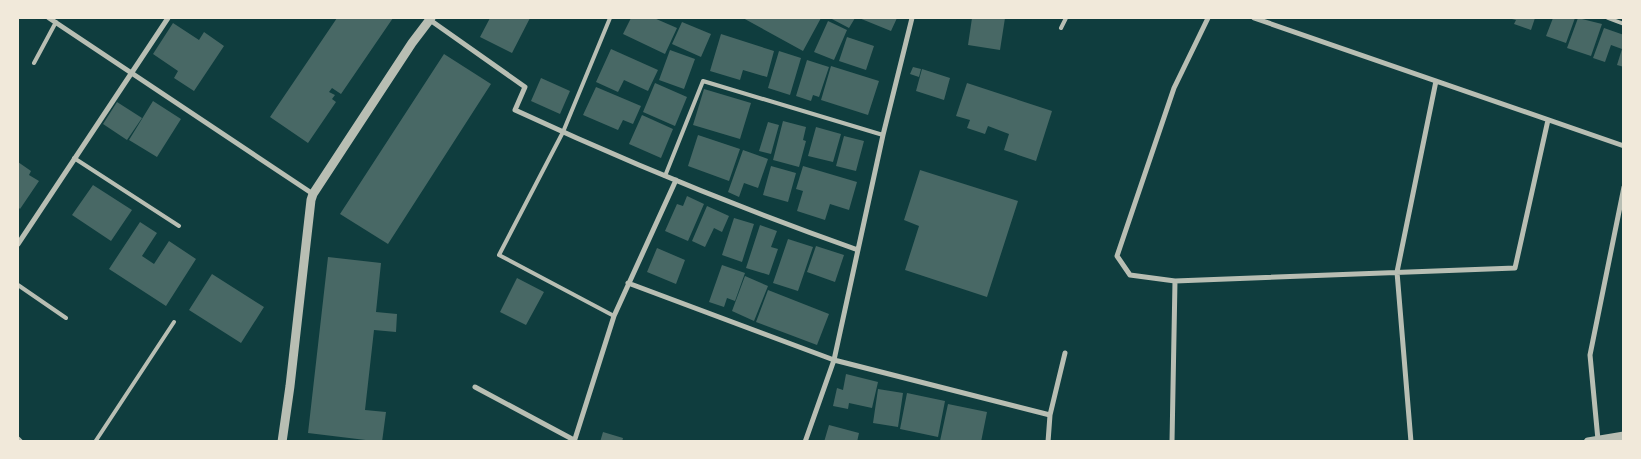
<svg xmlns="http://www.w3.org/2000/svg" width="1641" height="459" font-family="'PT Sans',sans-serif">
	<rect width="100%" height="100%" fill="#0f3d3e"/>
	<!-- building -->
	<path fill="#486865" d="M 337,18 L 393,18 L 341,94 L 332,88 L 329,92 L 335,95 L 332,99 L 336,102 L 308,143 L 270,117 Z
		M 490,18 L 530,18 L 512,53 L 480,37 Z
		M 631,18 L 654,18 L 677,28 L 665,54 L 623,34 Z
		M 743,18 L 821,18 L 803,51 Z
		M 830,18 L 855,18 L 849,28 Z
		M 859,18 L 897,18 L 891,31 Z
		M 972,18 L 1005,18 L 1000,50 L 968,45 Z
		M 1508,18 L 1535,18 L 1531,30 L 1514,24 L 1516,20 Z
		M 1553,18 L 1575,18 L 1566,43 L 1546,36 Z
		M 1578,18 L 1602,24 L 1591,56 L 1567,48 Z
		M 828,21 L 847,30 L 834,60 L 814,52 Z
		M 682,22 L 711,34 L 701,57 L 672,44 Z
		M 173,23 L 199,40 L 204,32 L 224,46 L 194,91 L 174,78 L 178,71 L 153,54 Z
		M 1604,28 L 1624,35 L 1624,67 L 1617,65 L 1622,49 L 1611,45 L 1605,62 L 1593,58 Z
		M 721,34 L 774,51 L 767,77 L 743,70 L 740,80 L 710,71 Z
		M 847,37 L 874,46 L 866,70 L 839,61 Z
		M 611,49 L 658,70 L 648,91 L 624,80 L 618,92 L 596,82 Z
		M 670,50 L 695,59 L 684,89 L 659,80 Z
		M 779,51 L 801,58 L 790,95 L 768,88 Z
		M 444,54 L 491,84 L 388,244 L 340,214 Z
		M 807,60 L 829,67 L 819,97 L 813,95 L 811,101 L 796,96 Z
		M 831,66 L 879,81 L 868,115 L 821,100 Z
		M 913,67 L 921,69 L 919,77 L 910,74 Z
		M 922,69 L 950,78 L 944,100 L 916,91 Z
		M 541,78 L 570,91 L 560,114 L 531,101 Z
		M 655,83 L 687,97 L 675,126 L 643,112 Z
		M 967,83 L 1052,111 L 1036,161 L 1004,150 L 1009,134 L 988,126 L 985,134 L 967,128 L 970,120 L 956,116 Z
		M 596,87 L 641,106 L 633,124 L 623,120 L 618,130 L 583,115 Z
		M 704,89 L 751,103 L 740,139 L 693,125 Z
		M 153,101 L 181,119 L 157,157 L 129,140 Z
		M 117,102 L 142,118 L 127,140 L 103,124 Z
		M 642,115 L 673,129 L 661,158 L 629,144 Z
		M 783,121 L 806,127 L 803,140 L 806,141 L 799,167 L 773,160 Z
		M 768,122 L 779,125 L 771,154 L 759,151 Z
		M 816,127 L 841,134 L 833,162 L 808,156 Z
		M 698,135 L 740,149 L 729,181 L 688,166 Z
		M 844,136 L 864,141 L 856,171 L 836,166 Z
		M 743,150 L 768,159 L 758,188 L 744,183 L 739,197 L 728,192 Z
		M 18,162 L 31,171 L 29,175 L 39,181 L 20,209 L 18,207 Z
		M 771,166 L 796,173 L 788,202 L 763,195 Z
		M 803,166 L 857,182 L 849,210 L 830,204 L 825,220 L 797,211 L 803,191 L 796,189 Z
		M 920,170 L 1018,201 L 987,297 L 905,270 L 919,226 L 904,220 Z
		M 93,185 L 132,210 L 111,241 L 72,215 Z
		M 687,196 L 704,204 L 688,241 L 665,231 L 677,204 L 683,206 Z
		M 707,206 L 729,216 L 722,232 L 714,228 L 705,247 L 692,241 Z
		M 734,218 L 754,224 L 742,262 L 722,255 Z
		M 140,222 L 157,233 L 142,256 L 154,264 L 169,241 L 196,259 L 166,306 L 109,269 Z
		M 760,225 L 777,231 L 771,247 L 778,249 L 769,275 L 746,268 Z
		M 788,239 L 813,247 L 798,291 L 773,283 Z
		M 816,246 L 844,255 L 835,282 L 807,272 Z
		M 657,248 L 685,260 L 676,284 L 647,272 Z
		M 328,257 L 381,263 L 376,312 L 397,314 L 396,332 L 374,330 L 365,410 L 386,412 L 382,442 L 308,433 Z
		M 722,265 L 745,273 L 735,301 L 727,298 L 724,307 L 709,302 Z
		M 212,274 L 264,307 L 241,343 L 189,310 Z
		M 745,276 L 768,286 L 754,321 L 732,311 Z
		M 517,278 L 544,292 L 526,325 L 500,312 Z
		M 768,290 L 829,314 L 817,345 L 756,322 Z
		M 846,374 L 878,382 L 872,408 L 849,403 L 848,409 L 833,406 L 837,388 L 843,390 Z
		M 878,389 L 903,393 L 898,427 L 873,423 Z
		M 907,393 L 945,401 L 938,437 L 900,429 Z
		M 948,404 L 987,412 L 981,442 L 940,441 Z
		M 829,425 L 859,433 L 857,442 L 824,442 Z
		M 603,432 L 623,438 L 622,442 L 600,442 Z"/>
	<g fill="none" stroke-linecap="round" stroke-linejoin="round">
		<!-- service -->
		<path stroke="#b8beb3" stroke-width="4" d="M 610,18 L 563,132 L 499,255 L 614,316
			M 1608,18 L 1624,24
			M 1061,28 L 1066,18
			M 34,63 L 56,22
			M 74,158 L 179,226
			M 665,176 L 703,81 L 883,135
			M 18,285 L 66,318
			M 95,442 L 174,322"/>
		<!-- minor -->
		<path stroke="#b8beb3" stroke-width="5" d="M 49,18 L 313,194
			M 1254,18 L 1624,146
			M 430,20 L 525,87 L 515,110 C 627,162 742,209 858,250
			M 18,244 L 168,18
			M 1175,281 L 1515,268 L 1548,120
			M 628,283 L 834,360 L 1050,415 L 1048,442
			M 475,387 L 574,440
			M 1050,415 L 1065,353
			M 18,439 L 21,442
			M 1598,440 L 1590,355 L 1624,187
			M 574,442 L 614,316 L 676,180
			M 805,442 L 834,360 L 883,135 L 912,18
			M 1172,442 L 1175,281 L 1130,275 L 1117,256 L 1174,88 L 1208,18
			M 1411,442 L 1397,272 L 1436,81"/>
		<!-- tertiary -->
		<path stroke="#b8beb3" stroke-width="9" d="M 282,442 L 290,386 L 311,200 L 313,194 L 412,43 L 431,18
			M 1588,442 L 1624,436"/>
	</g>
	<!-- border -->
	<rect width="1641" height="459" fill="none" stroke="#f1e9da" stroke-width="38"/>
</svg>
